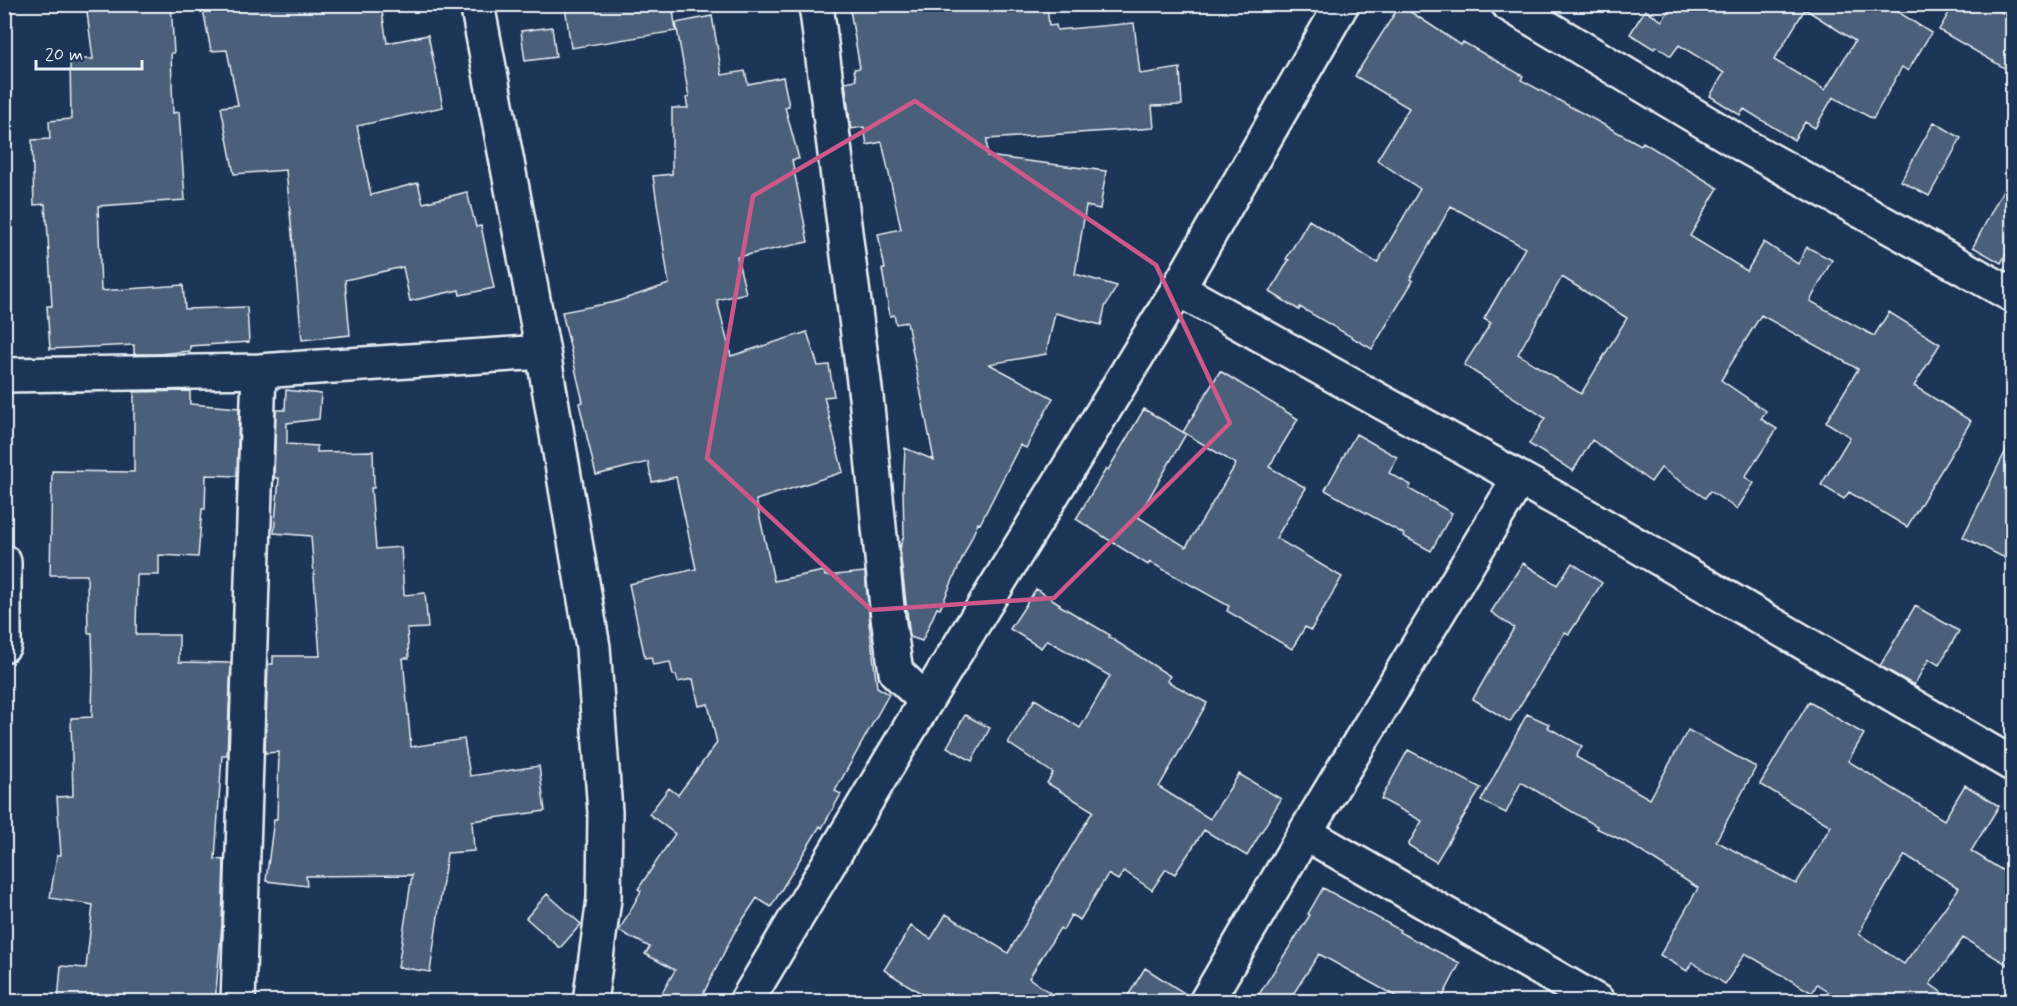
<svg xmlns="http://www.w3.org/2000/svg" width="2017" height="1006" font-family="Mynerve,sans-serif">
	<rect width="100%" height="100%" fill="#1d3557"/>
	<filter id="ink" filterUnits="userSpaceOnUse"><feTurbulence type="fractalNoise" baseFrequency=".0167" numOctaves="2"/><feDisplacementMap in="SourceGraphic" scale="12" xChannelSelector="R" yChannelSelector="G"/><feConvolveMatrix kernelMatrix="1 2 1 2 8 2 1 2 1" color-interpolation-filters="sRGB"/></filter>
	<g filter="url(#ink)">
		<!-- building -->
		<path fill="#495e7a" stroke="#e8f1f8" stroke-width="1.5" fill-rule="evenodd" d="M 86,4 L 171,4 L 174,53 L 171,53 L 173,113 L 179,112 L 185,200 L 98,206 L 101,291 L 183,285 L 185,309 L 247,307 L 249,342 L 190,346 L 190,351 L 158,354 L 134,354 L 134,345 L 50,349 L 47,306 L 52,306 L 47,220 L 46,220 L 45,204 L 34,205 L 32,140 L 50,139 L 49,121 L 71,119 L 70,59 L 93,59 Z
			M 202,4 L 381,5 L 387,43 L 428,35 L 443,107 L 357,126 L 371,195 L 418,183 L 423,203 L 467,192 L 476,227 L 481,226 L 494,288 L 460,295 L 459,290 L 410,301 L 403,267 L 345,280 L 350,335 L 302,340 L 286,170 L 234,174 L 221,107 L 238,105 L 227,50 L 211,51 Z
			M 579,4 L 672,4 L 676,31 L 571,48 L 565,6 Z
			M 849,4 L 1047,4 L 1049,26 L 1056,25 L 1057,30 L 1134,23 L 1140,74 L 1180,68 L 1182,105 L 1152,106 L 1154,128 L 987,139 L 987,156 L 1106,171 L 1100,209 L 1086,206 L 1075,274 L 1117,286 L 1105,307 L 1101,325 L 1055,313 L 1046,354 L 989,364 L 1053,398 L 1026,448 L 1020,445 L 980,524 L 978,523 L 940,609 L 937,608 L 922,641 L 910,637 L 900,551 L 901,544 L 904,535 L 903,489 L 905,448 L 934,460 L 907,322 L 896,324 L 894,315 L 890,316 L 882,269 L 885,269 L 878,234 L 901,229 L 882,142 L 867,145 L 864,127 L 851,129 L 845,82 L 856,80 L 854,69 L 860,68 Z
			M 1672,4 L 1886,4 L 1931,33 L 1908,71 L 1902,67 L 1873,119 L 1833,97 L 1815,128 L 1805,122 L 1794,140 L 1744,109 L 1740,115 L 1710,96 L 1724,73 L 1679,45 L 1671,56 L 1656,46 L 1654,49 L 1630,34 L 1645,10 L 1662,21 ZM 1805,9 L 1855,41 L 1825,90 L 1774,60 Z
			M 1954,4 L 1988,4 L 2013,19 L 2013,73 L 1939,30 Z
			M 1400,5 L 1461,45 L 1463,42 L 1523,76 L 1521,80 L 1641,145 L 1643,142 L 1718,188 L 1690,236 L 1747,271 L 1764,242 L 1798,264 L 1807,247 L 1832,260 L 1810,301 L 1874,336 L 1889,312 L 1940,344 L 1914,386 L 1971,421 L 1907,527 L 1849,492 L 1844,499 L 1821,485 L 1850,437 L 1826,422 L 1858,369 L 1761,315 L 1721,380 L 1766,411 L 1761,419 L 1777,429 L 1745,477 L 1754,483 L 1737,509 L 1710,491 L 1705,498 L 1661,468 L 1651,482 L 1592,440 L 1573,471 L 1529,444 L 1545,418 L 1464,365 L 1491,323 L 1484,319 L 1525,248 L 1451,206 L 1410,279 L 1413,281 L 1372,349 L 1300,307 L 1299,310 L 1270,292 L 1289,260 L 1286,259 L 1309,220 L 1377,263 L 1420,189 L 1377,160 L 1409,108 L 1355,76 ZM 1562,277 L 1627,318 L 1581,394 L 1518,354 Z
			M 712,16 L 722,75 L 745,71 L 748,84 L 783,77 L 789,106 L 785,107 L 799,159 L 792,160 L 808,242 L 737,257 L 746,293 L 717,300 L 731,356 L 807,332 L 818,366 L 829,365 L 834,396 L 824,397 L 843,472 L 756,500 L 774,581 L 824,571 L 825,576 L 865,572 L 870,623 L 869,623 L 877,687 L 889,694 L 835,791 L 841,794 L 822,828 L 820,826 L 771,907 L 757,898 L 734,933 L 699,1002 L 657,1002 L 675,970 L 645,954 L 650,947 L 619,931 L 641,891 L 638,889 L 675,834 L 649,814 L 669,788 L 678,795 L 717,743 L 708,704 L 699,706 L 693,679 L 678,682 L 676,675 L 673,675 L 670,662 L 653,665 L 651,657 L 645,658 L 629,584 L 696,569 L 676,477 L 652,482 L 648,462 L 596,475 L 579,403 L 583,402 L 562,312 L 615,302 L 669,284 L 653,176 L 672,174 L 672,108 L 688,108 L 686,98 L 689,97 L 676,23 Z
			M 552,27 L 556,57 L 525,61 L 521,31 Z
			M 1934,122 L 1961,138 L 1929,196 L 1901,181 Z
			M 2013,171 L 2013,241 L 2001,263 L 1973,247 Z
			M 1220,371 L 1298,419 L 1269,467 L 1306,488 L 1276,538 L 1342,577 L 1311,630 L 1305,627 L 1292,649 L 1227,611 L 1229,606 L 1150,562 L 1148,565 L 1076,519 L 1106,469 L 1108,470 L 1144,409 L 1186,434 L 1138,517 L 1186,547 L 1236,464 L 1183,432 Z
			M 286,390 L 321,394 L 319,419 L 287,423 L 287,444 L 317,446 L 317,452 L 373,451 L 374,488 L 371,488 L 376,549 L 401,547 L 404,595 L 425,593 L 428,628 L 407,629 L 409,658 L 403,658 L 411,747 L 464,739 L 470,776 L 539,766 L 545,811 L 472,821 L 474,851 L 447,853 L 430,972 L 398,967 L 412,875 L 306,876 L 307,886 L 266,881 L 274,819 L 277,819 L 279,752 L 265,753 L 268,664 L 273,664 L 273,656 L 320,656 L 311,536 L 274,533 L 279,478 L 274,478 L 276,410 L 285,410 Z
			M 190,391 L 190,404 L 239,408 L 237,476 L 206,475 L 205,509 L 202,509 L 198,557 L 159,555 L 159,575 L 137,575 L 136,635 L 179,635 L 179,662 L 231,663 L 227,755 L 222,755 L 215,859 L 224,860 L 222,924 L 215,1002 L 58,1002 L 61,966 L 86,968 L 93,905 L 50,898 L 57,855 L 61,855 L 57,797 L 73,796 L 71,718 L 92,717 L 93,670 L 92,633 L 88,633 L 87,575 L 50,575 L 52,471 L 134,472 L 134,392 Z
			M 1356,434 L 1397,457 L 1389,473 L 1411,485 L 1409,489 L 1452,513 L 1431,551 L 1403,536 L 1404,534 L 1325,490 Z
			M 2013,436 L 2013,543 L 2005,558 L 1963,537 Z
			M 1523,563 L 1557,585 L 1572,563 L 1602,583 L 1569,634 L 1565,632 L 1510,722 L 1473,699 L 1514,628 L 1491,612 Z
			M 1036,589 L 1060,604 L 1059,605 L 1110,635 L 1109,637 L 1170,676 L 1167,681 L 1207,703 L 1159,787 L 1210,819 L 1239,774 L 1281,799 L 1247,856 L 1204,830 L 1175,874 L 1166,869 L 1152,890 L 1124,871 L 1118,880 L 1108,874 L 1080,920 L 1071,915 L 1063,930 L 1060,928 L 1029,978 L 1063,1002 L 935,1002 L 884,970 L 911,926 L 931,939 L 946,914 L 1008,953 L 1093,811 L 1047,783 L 1053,773 L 1008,743 L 1035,699 L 1080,728 L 1110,676 L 1047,640 L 1041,648 L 1010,629 Z
			M 1915,606 L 1959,631 L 1939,665 L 1929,659 L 1914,685 L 1880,666 Z
			M 1809,702 L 1864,734 L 1848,761 L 1944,820 L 1965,785 L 1999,806 L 1971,851 L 2013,877 L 2013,968 L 1963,938 L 1930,984 L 1955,1002 L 1844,1002 L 1817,984 L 1812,993 L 1745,953 L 1725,984 L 1692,962 L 1687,971 L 1660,955 L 1698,888 L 1626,842 L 1596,828 L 1597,826 L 1521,782 L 1506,813 L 1481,801 L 1527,714 L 1549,724 L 1547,727 L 1582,746 L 1576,757 L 1650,799 L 1688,730 L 1756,767 L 1716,841 L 1796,884 L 1831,826 L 1760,784 ZM 1905,855 L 1959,888 L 1904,964 L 1859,934 L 1863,927 L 1862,926 Z
			M 965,715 L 990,728 L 972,761 L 947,747 Z
			M 1408,750 L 1481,788 L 1436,862 L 1408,845 L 1422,821 L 1381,799 Z
			M 1323,888 L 1400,930 L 1399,932 L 1460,963 L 1440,1002 L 1406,1002 L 1319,954 L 1288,1002 L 1254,1002 L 1310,915 L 1308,914 Z
			M 547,894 L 581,924 L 560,948 L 526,918 Z
			M 1145,968 L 1189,996 L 1187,1002 L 1124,1002 Z"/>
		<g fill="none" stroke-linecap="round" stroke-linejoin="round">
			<!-- minor casing -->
			<g stroke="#e8f1f8" stroke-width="38">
				<path id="minor" d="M 477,4 L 543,352 L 593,647 L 605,812 L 604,899 L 590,1002
					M 816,4 L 866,397 L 888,617 L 896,672 L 926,701
					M 1508,4 L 1745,146 L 2012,295
					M 1178,289 L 1573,508 L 2012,764
					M 4,375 L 259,371 L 543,352
					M 4,562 L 4,645
					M 1305,833 L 1598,1002
					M 238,1002 L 259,371
					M 1206,1002 L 1305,833 L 1519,479"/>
			</g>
			<!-- tertiary casing -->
			<g stroke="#e8f1f8" stroke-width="38">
				<path id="tertiary" d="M 746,1002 L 926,701 L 1178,289 L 1342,4"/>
			</g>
			<!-- minor -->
			<use href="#minor" stroke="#1d3557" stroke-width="33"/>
			<!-- tertiary -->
			<use href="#tertiary" stroke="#1d3557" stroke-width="33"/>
		</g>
	</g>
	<!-- marked area -->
	<path fill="none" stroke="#cd598a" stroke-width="4.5" stroke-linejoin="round" d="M 915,101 L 1156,265 L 1230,423 L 1054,598 L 871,610 L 707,458 L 753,196 Z"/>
	<!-- margin -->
	<rect width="2017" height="1006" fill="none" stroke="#1d3557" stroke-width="24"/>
	<rect x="12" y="12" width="1993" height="982" fill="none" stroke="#e8f1f8" stroke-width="2" filter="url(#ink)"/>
	<!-- scale -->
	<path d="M36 60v9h106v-9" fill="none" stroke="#e8f1f8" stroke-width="3"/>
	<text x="45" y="60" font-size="18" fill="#e8f1f8" stroke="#1d3557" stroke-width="4.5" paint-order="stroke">20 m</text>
</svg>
